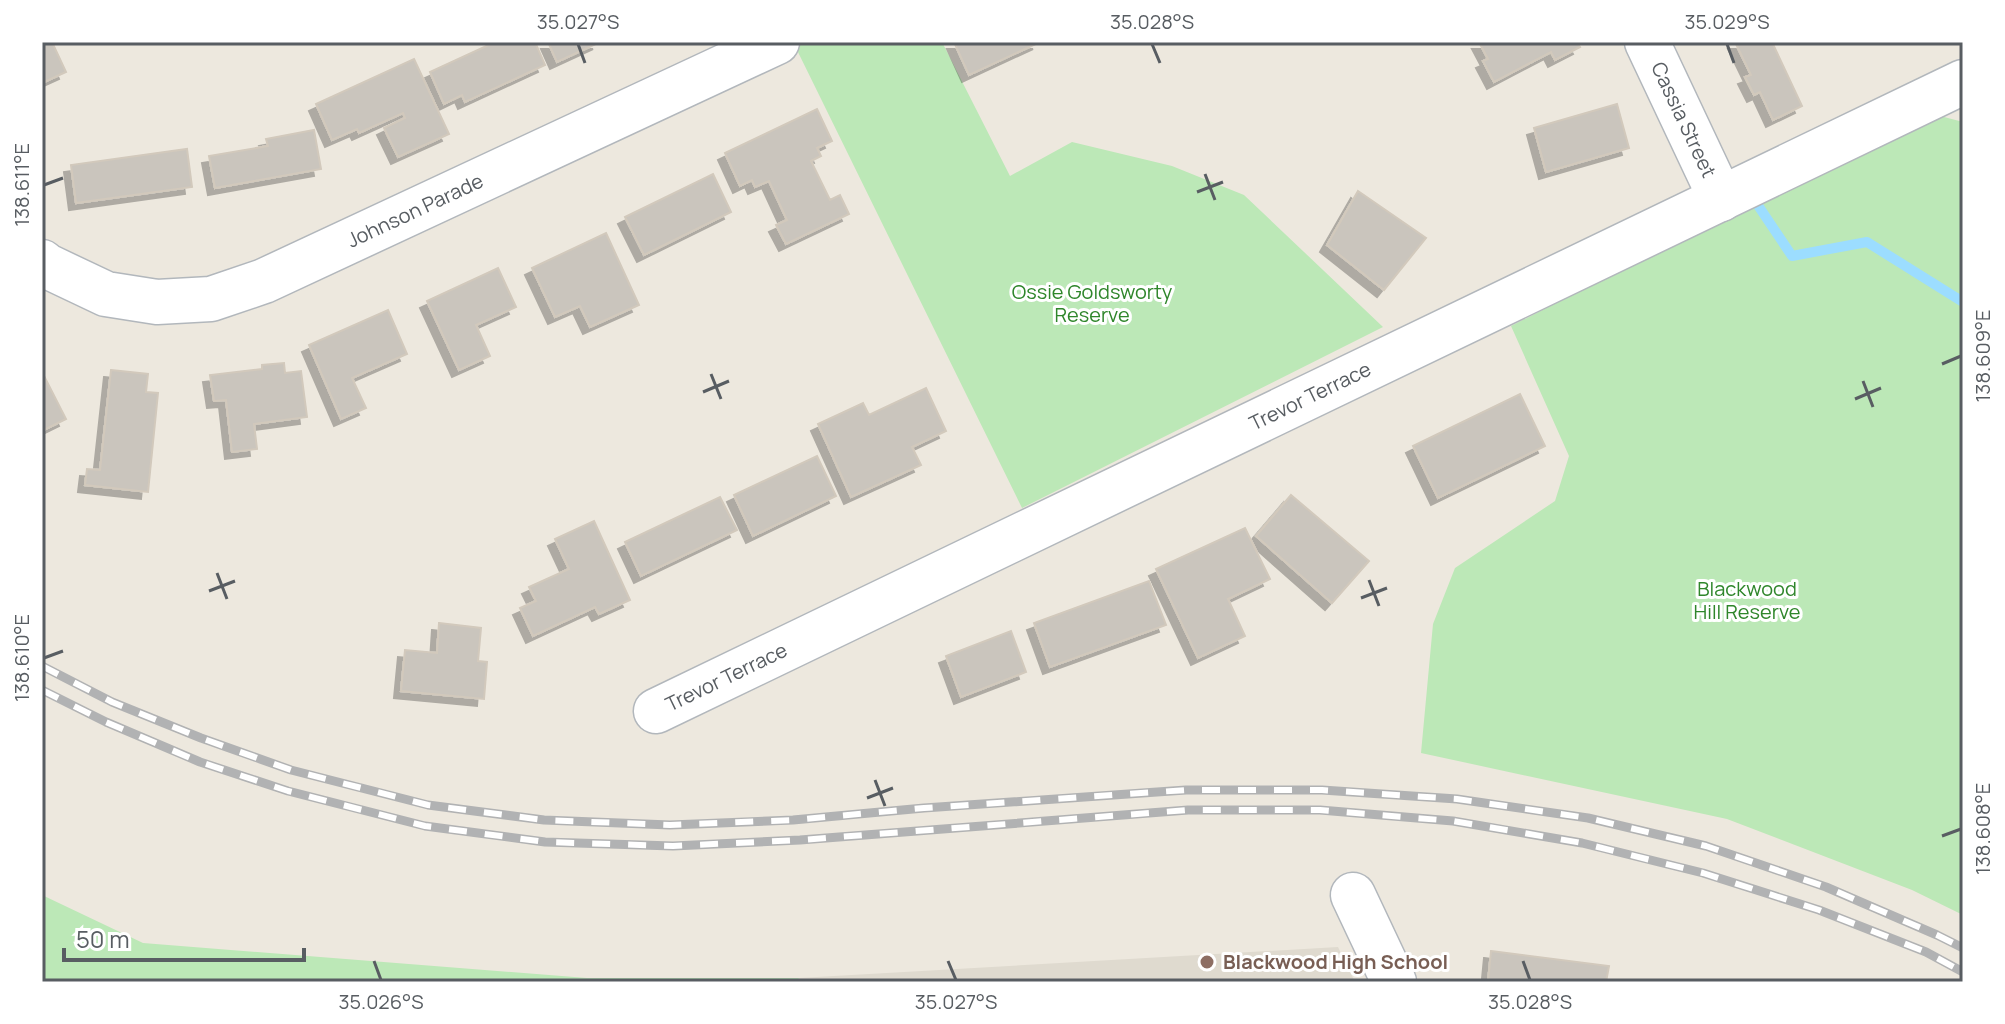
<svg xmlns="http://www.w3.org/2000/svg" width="2005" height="1024" font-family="Manrope,sans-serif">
	<defs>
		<filter id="shadow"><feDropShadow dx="-7" dy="7" stdDeviation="0" flood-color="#0004"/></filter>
	</defs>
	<rect width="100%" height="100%" fill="#ede8de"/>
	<!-- education -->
	<path fill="#dfdacf" d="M 1338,947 L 1355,982 L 797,982 L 799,978 Z"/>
	<!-- green -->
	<path fill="#bce8b7" d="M 803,42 L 942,42 L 1010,176 L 1072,142 L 1172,166 L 1244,195 L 1383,327 L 1022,508 L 795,46 Z
		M 1929,113 L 1963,122 L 1963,915 L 1912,890 L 1727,819 L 1421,753 L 1433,624 L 1455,568 L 1555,501 L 1569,456 L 1511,326 Z
		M 42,895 L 143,943 L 587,978 L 799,978 L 797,982 L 42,982 Z"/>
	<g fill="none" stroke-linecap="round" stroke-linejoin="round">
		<!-- stream -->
		<path stroke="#9cddff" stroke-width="10" d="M 1751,195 L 1792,256 L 1867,242 L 1963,302"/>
	</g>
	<!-- building -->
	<path fill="#cac5bd" stroke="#d2c9bc" stroke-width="2" filter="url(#shadow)" d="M 42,42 L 52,42 L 66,72 L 42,83 Z
		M 495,42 L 535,42 L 545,65 L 465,102 L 462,95 L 444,104 L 430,72 Z
		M 548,42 L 600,42 L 557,62 Z
		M 954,42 L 1040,42 L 969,75 Z
		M 1479,42 L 1577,42 L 1580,47 L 1555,60 L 1551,52 L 1494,82 L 1483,61 L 1488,59 Z
		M 1735,42 L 1772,42 L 1802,106 L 1773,120 L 1760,92 L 1754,95 L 1745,77 L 1751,75 Z
		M 414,59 L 449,134 L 398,157 L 384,128 L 405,118 L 403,113 L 359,133 L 357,129 L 332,140 L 316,104 Z
		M 1617,104 L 1629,148 L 1546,172 L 1534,128 Z
		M 817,109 L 832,141 L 817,148 L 821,156 L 811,161 L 830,200 L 840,195 L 849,214 L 786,244 L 776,225 L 787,220 L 769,181 L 755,187 L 752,180 L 740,186 L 725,153 Z
		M 314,130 L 321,169 L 215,188 L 209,156 L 268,146 L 266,139 Z
		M 187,149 L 192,187 L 76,203 L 71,165 Z
		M 713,174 L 731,212 L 644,255 L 625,217 Z
		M 1358,191 L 1426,238 L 1384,290 L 1327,245 Z
		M 606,233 L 639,305 L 590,327 L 580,306 L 555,317 L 532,268 Z
		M 498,268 L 516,307 L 476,325 L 490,356 L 459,370 L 427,301 Z
		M 388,310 L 407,354 L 352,378 L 366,408 L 341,419 L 309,345 Z
		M 284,363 L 285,373 L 301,371 L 307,417 L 254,424 L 257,449 L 232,452 L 226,400 L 214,401 L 210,375 L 262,369 L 262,365 Z
		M 111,370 L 148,374 L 146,392 L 158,393 L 148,492 L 85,485 L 87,469 L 100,470 Z
		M 42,372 L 66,419 L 42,431 Z
		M 926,388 L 946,431 L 912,447 L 921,465 L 851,497 L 818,424 L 863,403 L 869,415 Z
		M 1520,394 L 1545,446 L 1438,498 L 1413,446 Z
		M 817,456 L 836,496 L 753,536 L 734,495 Z
		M 1291,495 L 1369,561 L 1332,603 L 1256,536 Z
		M 720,497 L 737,530 L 641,576 L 625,542 Z
		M 594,521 L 630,600 L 599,614 L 595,607 L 533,636 L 520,608 L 536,601 L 529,587 L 569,569 L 555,539 Z
		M 1245,528 L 1270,579 L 1228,599 L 1245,636 L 1198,658 L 1156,569 Z
		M 1149,581 L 1166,625 L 1050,667 L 1034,623 Z
		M 439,623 L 481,628 L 478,661 L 487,662 L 484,699 L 401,691 L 405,650 L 437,653 Z
		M 1011,631 L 1026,672 L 961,697 L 946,656 Z
		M 1491,951 L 1609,966 L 1606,982 L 1488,982 Z"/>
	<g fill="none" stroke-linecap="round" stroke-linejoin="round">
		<!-- minor casing -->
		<g stroke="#b2b7bc" stroke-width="47">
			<g id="minor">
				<path id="s1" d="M 1647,42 L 1721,199"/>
				<path id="s2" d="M 42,262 L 47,266 L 106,294 L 157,302 L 211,299 L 264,281 L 777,42"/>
				<path id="s3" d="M 656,711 L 1963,82"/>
				<path d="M 1353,895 L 1394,982"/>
			</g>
		</g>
		<!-- minor -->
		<use href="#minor" stroke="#fff" stroke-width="44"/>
		<!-- rail casing -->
		<g stroke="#b1b2b3" stroke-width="9">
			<path id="rail" d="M 42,666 L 112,702 L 201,738 L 291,770 L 428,805 L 544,820 L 670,825 L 793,820 L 924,808 L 1186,790 L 1322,790 L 1457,799 L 1588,818 L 1706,846 L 1826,887 L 1937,935 L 1963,948
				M 42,690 L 106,722 L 200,762 L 288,791 L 425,826 L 545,842 L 673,846 L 800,840 L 1188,810 L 1320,810 L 1453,821 L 1582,843 L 1703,873 L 1819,910 L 1926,952 L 1963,972"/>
		</g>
		<!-- rail -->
		<use href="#rail" stroke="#fff" stroke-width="6" stroke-dasharray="18" stroke-linecap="butt"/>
	</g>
	<!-- ticks -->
	<path fill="none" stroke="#585d62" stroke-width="3" d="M 578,44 L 585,63M 1152,44 L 1160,63M 1727,44 L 1734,63M 1205,174 L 1215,200M 44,185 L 63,178M 1197,192 L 1223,182M 1942,364 L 1961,356M 711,374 L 721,399M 1863,381 L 1873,407M 703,392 L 729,381M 1855,399 L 1881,388M 217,573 L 227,599M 1369,580 L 1379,606M 209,591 L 235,581M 1361,598 L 1387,588M 44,658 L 63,651M 875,780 L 885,806M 867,798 L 893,788M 1942,836 L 1961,829M 374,961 L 381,980M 948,961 L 956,980M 1523,961 L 1530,980"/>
	<!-- markers -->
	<circle fill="#8d6e63" stroke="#fff" stroke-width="3" cx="1207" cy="962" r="8"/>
	<g text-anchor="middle" stroke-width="6" stroke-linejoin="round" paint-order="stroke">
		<!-- street labels -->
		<g font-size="20" fill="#585d62" stroke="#fff">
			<text dy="7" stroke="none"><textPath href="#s1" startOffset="86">Cassia Street</textPath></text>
			<text dy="7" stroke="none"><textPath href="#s2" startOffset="400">Johnson Parade</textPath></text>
			<text dy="7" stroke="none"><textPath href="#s3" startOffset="726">Trevor Terrace</textPath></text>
			<text dy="7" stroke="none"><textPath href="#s3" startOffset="78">Trevor Terrace</textPath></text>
		</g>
		<!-- park labels -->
		<g font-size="20" fill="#2f862b" stroke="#fff">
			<text x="1092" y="299">Ossie Goldsworty<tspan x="1092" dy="23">Reserve</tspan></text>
			<text x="1747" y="596">Blackwood<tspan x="1747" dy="23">Hill Reserve</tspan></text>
		</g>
		<!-- education labels -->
		<g font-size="20" font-weight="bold" fill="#785e54" stroke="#fff" text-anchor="start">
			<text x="1223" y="969">Blackwood High School</text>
		</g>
	</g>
	<!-- border -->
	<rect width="2005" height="1024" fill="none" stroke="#ffffff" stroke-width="88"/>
	<!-- scale -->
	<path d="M64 948v12h240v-12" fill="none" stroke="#585d62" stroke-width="4"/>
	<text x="76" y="948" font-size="24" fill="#585d62" stroke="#ffffff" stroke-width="6" paint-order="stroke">50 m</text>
	<rect x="44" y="44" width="1917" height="936" fill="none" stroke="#585d62" stroke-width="3"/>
	<g font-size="20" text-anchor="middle" fill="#585d62">
		<text x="578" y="29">35.027°S</text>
		<text x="1152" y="29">35.028°S</text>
		<text x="1727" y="29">35.029°S</text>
		<text transform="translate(22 185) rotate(-90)" y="7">138.611°E</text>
		<text transform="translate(1983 356) rotate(-90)" y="7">138.609°E</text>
		<text transform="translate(22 658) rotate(-90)" y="7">138.610°E</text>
		<text transform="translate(1983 829) rotate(-90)" y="7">138.608°E</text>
		<text x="381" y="1009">35.026°S</text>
		<text x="956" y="1009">35.027°S</text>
		<text x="1530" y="1009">35.028°S</text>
	</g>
</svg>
